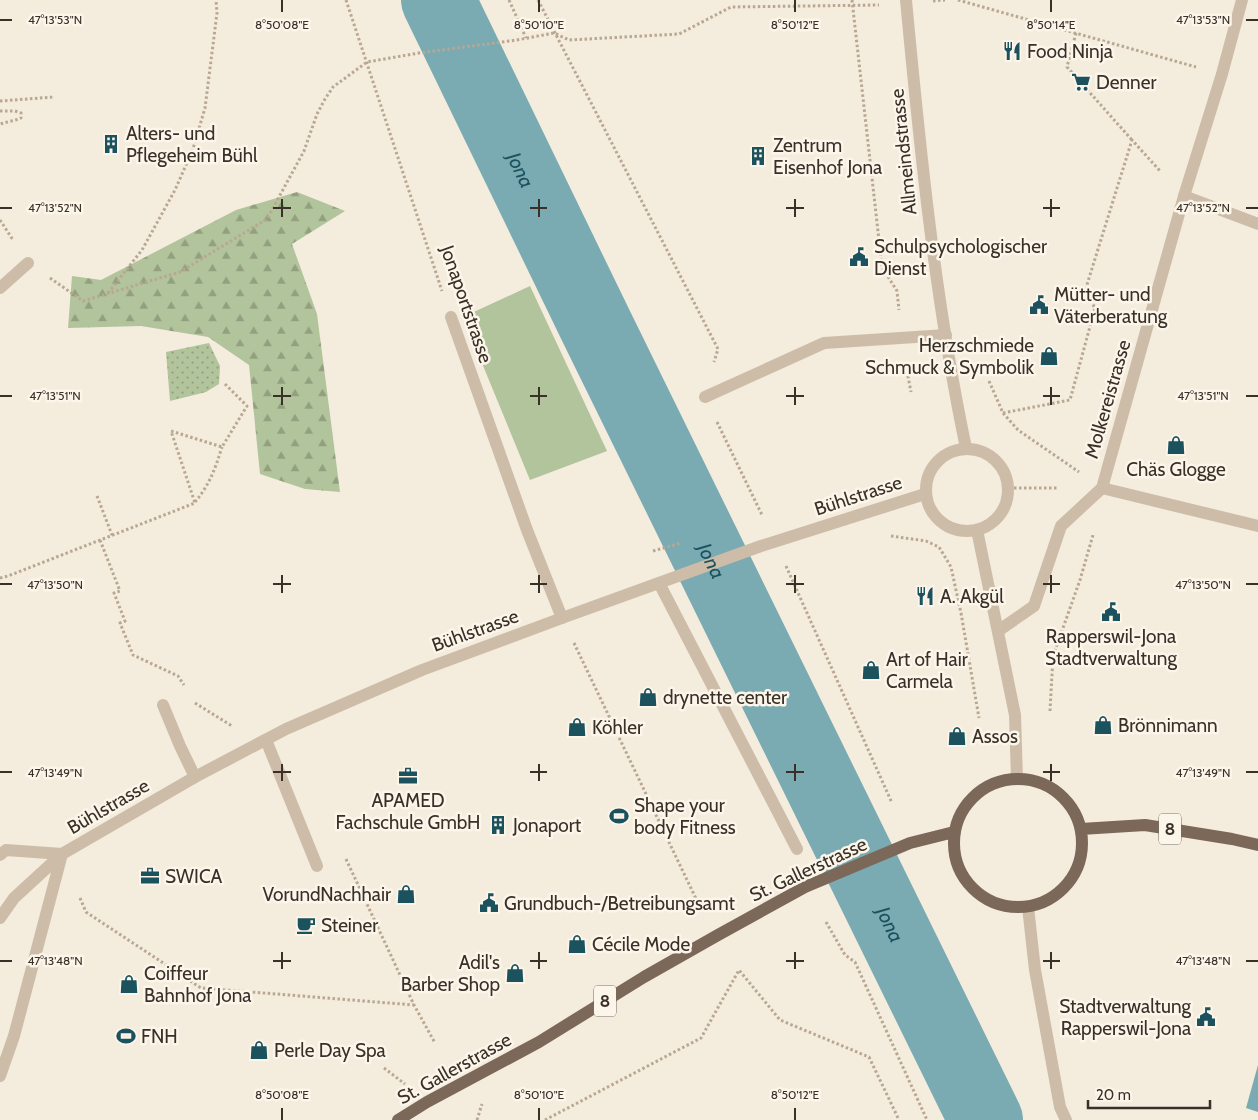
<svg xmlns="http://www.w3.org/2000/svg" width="1258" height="1120" font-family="Cabin,sans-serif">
	<defs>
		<pattern id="green-dots" width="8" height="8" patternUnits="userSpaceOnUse" patternTransform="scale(1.25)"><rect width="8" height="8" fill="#b2c49c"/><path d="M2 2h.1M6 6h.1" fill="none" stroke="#92a07f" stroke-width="1.8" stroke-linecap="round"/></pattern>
		<pattern id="forest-firs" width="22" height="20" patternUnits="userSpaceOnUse" patternTransform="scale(1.25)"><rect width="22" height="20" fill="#b2c49c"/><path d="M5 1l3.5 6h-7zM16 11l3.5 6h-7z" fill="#92a07f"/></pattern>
	</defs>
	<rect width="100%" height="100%" fill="#f4ecdd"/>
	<!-- green -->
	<path fill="url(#green-dots)" d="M 209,343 L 220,366 L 219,384 L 206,392 L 170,401 L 166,352 Z"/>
	<!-- forest -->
	<path fill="url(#forest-firs)" d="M 297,192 L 345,211 L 292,244 L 317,314 L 340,492 L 305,489 L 260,474 L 249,365 L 208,337 L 141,326 L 68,328 L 72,276 L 101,280 L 236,210 Z"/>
	<!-- pitch -->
	<path fill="#b2c49c" d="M 530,286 L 607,451 L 530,480 L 463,317 Z"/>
	<!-- water -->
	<path fill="#7aabb3" d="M 1258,1065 L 1258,1112 L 1246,1108 Z"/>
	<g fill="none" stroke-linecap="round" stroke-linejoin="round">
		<!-- river -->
		<path stroke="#7aabb3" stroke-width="74" id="s1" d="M 438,0 L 598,330 L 986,1120"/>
		<!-- path -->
		<path stroke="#b9a792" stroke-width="3" stroke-dasharray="2.5 2.5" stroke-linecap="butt" d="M 346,0 L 442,291
			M 509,0 L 526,38
			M 538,0 L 718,349 L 714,362
			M 852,0 L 882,267 L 897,291 L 899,310
			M 958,0 L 1196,67
			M 933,1 L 945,0
			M 1076,33 L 1067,67 L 1132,140
			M 0,101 L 54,97
			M 0,111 L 15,111 L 21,113 L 21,118 L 19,119 L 0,124
			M 0,220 L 13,240
			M 50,278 L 83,301 L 180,272 L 267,219 L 304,151 L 317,114 L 325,99 L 333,87 L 367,62 L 419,53 L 517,40 L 554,33 L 569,40 L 679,34 L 731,7 L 879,5
			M 108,293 L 142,250 L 175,190 L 193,149 L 205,108 L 217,13 L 216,0
			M 906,366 L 911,392
			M 989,381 L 1003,413 L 1018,430 L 1079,472
			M 1003,413 L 1070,400 L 1095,308 L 1085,291 L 1132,140 L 1161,172
			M 717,422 L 762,515
			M 1009,488 L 1059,488
			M 97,496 L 112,535
			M 195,502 C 210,484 215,469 222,447
			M 891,536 L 926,541 L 939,547 L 951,567 L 961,613 L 979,718
			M 100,540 L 120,591 L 114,593 L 125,621 L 120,623 L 133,655 L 178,676 L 184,685
			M 653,551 L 681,543
			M 786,566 L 892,803
			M 0,578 L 8,576 L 195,503 L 171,431 L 222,447 L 247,406 L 224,383
			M 574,643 L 698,903
			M 195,703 L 232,726
			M 1050,711 L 1053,656 L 1080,580 L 1093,535
			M 346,859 L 414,1005 L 435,1043
			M 80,898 L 86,912 L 201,988 L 414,1005
			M 826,922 L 845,955 L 855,962 L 927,1120
			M 384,1068 L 405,1084
			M 477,1120 L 482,1104
			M 545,1120 L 701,1038 L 739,970 L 780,1020 L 869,1057 L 899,1120"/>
		<!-- service -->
		<path stroke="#cdbda8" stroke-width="12" d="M 1184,196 L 1258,224
			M 0,288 L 28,263
			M 451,317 L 527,530 L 562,618
			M 705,397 L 824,343 L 946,335
			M 1102,488 L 1258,526
			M 163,705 L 180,746 L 195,777
			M 266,740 L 317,866
			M 0,918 L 14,898 L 62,854"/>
		<!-- pedestrian -->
		<path stroke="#cdbda8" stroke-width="12" d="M 659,583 L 797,849"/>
		<!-- minor -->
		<path stroke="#cdbda8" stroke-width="12" d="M 998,631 L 1034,606 L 1061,526 L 1102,488 L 1184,196 L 1222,74 L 1242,0
			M 0,855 L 6,850 L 62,854 L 195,777 L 286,729 L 422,670 L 562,618 L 761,546 L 925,494
			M 1028,907 L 1035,970 L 1060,1107 L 1066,1120
			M 0,1076 L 14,1036 L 62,854"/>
		<!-- tertiary -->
		<path stroke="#cdbda8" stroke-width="12" d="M 906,0 C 920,150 935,300 966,448
			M926 490a41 41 0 1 1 82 0a41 41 0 1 1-82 0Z
			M 977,530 L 1015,715 L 1017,779"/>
		<!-- primary -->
		<path stroke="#7c6859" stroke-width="12" d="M954 843a64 64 0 1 1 128 0a64 64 0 1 1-128 0Z
			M 1081,829 L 1145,825 L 1232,839 L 1258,845
			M 398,1120 L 427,1102 L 539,1042 L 644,977 L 718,935 L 805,887 L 910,843 L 954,832"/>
	</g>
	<!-- ticks -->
	<path fill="none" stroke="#393028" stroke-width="2" d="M 282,0 L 282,12M 539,0 L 539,12M 795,0 L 795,12M 1051,0 L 1051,12M 0,20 L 12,20M 1246,20 L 1258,20M 282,199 L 282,217M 539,199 L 539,217M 795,199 L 795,217M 1051,199 L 1051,217M 0,208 L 12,208M 273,208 L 291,208M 530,208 L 547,208M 786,208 L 804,208M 1043,208 L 1060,208M 1246,208 L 1258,208M 282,387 L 282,405M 539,387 L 539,405M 795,387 L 795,405M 1051,387 L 1051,405M 0,396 L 12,396M 273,396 L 291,396M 530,396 L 547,396M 786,396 L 804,396M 1043,396 L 1060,396M 1246,396 L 1258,396M 282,575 L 282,593M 539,575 L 539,593M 795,575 L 795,593M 1051,575 L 1051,593M 0,584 L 12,584M 273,584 L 291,584M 530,584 L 547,584M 786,584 L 804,584M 1043,584 L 1060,584M 1246,584 L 1258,584M 282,764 L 282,781M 539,764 L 539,781M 795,764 L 795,781M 1051,764 L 1051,781M 0,772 L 12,772M 273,772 L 291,772M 530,772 L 547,772M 786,772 L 804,772M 1043,772 L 1060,772M 1246,772 L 1258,772M 282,952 L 282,969M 539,952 L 539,969M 795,952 L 795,969M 1051,952 L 1051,969M 0,961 L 12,961M 273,961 L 291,961M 530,961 L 547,961M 786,961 L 804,961M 1043,961 L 1060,961M 1246,961 L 1258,961M 282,1108 L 282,1120M 539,1108 L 539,1120M 795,1108 L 795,1120"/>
	<!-- icons -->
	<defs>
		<g id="restaurant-bare" transform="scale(1.5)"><path d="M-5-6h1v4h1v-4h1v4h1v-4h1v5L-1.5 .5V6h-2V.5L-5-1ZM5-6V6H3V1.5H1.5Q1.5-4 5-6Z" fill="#1b525e" stroke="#fbf5ea" stroke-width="2.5" paint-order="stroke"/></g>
		<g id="supermarket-bare" transform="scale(1.5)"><path d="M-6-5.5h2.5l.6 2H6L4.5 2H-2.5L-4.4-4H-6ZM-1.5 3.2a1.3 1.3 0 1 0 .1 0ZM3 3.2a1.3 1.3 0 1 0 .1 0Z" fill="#1b525e" stroke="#fbf5ea" stroke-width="2.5" paint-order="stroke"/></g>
		<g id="building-bare" transform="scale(1.5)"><path d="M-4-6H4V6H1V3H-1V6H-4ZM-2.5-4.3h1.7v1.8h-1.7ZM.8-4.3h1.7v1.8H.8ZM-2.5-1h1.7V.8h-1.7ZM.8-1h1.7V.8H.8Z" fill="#1b525e" stroke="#fbf5ea" stroke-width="2.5" paint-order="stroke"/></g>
		<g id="civic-bare" transform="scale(1.5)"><path d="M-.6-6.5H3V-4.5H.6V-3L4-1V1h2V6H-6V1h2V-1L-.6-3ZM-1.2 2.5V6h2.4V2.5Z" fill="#1b525e" stroke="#fbf5ea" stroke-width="2.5" paint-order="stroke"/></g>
		<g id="shop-bare" transform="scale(1.5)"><path d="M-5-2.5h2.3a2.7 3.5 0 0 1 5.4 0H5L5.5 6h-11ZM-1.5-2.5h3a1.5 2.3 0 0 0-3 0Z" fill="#1b525e" stroke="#fbf5ea" stroke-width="2.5" paint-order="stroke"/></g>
		<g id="office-bare" transform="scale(1.5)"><path d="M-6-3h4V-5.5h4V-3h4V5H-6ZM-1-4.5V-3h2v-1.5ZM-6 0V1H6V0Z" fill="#1b525e" stroke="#fbf5ea" stroke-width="2.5" paint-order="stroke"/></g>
		<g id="stadium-bare" transform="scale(1.5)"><path d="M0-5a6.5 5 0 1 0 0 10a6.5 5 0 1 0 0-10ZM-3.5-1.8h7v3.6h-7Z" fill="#1b525e" stroke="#fbf5ea" stroke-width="2.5" paint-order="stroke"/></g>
		<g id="cafe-bare" transform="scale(1.5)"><path d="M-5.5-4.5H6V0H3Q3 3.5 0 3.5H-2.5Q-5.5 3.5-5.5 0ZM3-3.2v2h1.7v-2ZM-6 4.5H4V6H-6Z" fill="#1b525e" stroke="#fbf5ea" stroke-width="2.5" paint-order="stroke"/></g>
	</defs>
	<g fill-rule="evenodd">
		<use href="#restaurant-bare" x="1012" y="51"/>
		<use href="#supermarket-bare" x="1081" y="82"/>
		<use href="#building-bare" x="111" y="144"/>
		<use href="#building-bare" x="758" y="156"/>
		<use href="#civic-bare" x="859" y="257"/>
		<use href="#civic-bare" x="1039" y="305"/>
		<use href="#shop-bare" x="1049" y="356"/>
		<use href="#shop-bare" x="1176" y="445"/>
		<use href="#restaurant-bare" x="925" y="596"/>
		<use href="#civic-bare" x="1111" y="612"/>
		<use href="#shop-bare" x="871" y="670"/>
		<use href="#shop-bare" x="648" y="697"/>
		<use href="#shop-bare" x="1103" y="725"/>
		<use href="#shop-bare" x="577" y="727"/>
		<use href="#shop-bare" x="957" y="736"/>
		<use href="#office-bare" x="408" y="776"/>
		<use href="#stadium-bare" x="619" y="816"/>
		<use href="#building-bare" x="498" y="825"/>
		<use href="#office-bare" x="150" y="876"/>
		<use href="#shop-bare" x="406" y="894"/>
		<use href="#civic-bare" x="489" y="903"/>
		<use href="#cafe-bare" x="306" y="925"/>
		<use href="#shop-bare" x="577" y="944"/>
		<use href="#shop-bare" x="515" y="973"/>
		<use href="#shop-bare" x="129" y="984"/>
		<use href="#civic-bare" x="1206" y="1017"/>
		<use href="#stadium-bare" x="126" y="1036"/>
		<use href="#shop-bare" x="259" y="1050"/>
	</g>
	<g text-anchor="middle" stroke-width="5" stroke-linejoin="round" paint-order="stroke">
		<!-- shield labels -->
		<g fill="#fbf5ea" stroke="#736b62" stroke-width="1">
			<rect x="1159" y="813.5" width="22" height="31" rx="4"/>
			<rect x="594" y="985.5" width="22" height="31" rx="4"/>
		</g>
		<g font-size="18" font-weight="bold" fill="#393028">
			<text x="1170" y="835">8</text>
			<text x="605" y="1007">8</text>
		</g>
		<!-- poi labels -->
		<g font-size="19" fill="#393028" stroke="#fbf5ea" text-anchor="start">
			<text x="1027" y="58">Food Ninja</text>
			<text x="1096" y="89">Denner</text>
			<text x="126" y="140">Alters- und<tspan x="126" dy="22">Pflegeheim Bühl</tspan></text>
			<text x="773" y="152">Zentrum<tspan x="773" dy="22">Eisenhof Jona</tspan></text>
			<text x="874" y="253">Schulpsychologischer<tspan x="874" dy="22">Dienst</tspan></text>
			<text x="1054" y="301">Mütter- und<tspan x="1054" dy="22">Väterberatung</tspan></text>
			<text x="1034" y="352" text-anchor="end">Herzschmiede<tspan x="1034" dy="22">Schmuck &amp; Symbolik</tspan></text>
			<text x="1176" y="476" text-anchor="middle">Chäs Glogge</text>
			<text x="940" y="603">A. Akgül</text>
			<text x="1111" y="643" text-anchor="middle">Rapperswil-Jona<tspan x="1111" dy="22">Stadtverwaltung</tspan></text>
			<text x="886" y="666">Art of Hair<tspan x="886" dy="22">Carmela</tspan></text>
			<text x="663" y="704">drynette center</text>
			<text x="1118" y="732">Brönnimann</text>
			<text x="592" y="734">Köhler</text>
			<text x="972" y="743">Assos</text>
			<text x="408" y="807" text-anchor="middle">APAMED<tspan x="408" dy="22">Fachschule GmbH</tspan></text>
			<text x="634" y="812">Shape your<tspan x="634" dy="22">body Fitness</tspan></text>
			<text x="513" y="832">Jonaport</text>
			<text x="165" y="883">SWICA</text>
			<text x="391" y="901" text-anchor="end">VorundNachhair</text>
			<text x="504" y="910">Grundbuch-/Betreibungsamt</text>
			<text x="321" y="932">Steiner</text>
			<text x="592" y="951">Cécile Mode</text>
			<text x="500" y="969" text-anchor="end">Adil's<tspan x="500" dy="22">Barber Shop</tspan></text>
			<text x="144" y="980">Coiffeur<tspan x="144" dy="22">Bahnhof Jona</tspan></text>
			<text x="1191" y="1013" text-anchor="end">Stadtverwaltung<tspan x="1191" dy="22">Rapperswil-Jona</tspan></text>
			<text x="141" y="1043">FNH</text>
			<text x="274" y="1057">Perle Day Spa</text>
		</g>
		<!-- street labels -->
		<g font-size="19" fill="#393028" stroke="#fbf5ea">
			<text transform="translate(903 152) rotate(-96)" y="7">Allmeindstrasse</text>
			<text transform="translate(467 304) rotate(71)" y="7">Jonaportstrasse</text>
			<text transform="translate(1107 399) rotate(-74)" y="7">Molkereistrasse</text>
			<text transform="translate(858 495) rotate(-18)" y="7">Bühlstrasse</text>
			<text transform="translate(475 630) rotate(-20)" y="7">Bühlstrasse</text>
			<text transform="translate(108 806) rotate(-30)" y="7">Bühlstrasse</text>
			<text transform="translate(808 869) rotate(-25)" y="7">St. Gallerstrasse</text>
			<text transform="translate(454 1068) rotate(-29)" y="7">St. Gallerstrasse</text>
		</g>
		<!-- water labels -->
		<g font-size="20" font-style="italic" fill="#1b525e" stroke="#fbf5ea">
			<text dy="7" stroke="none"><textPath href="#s1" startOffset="189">Jona</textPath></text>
			<text dy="7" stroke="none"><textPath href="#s1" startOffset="624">Jona</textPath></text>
			<text dy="7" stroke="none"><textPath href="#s1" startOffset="1029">Jona</textPath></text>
		</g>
	</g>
	<g font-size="12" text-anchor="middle" fill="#393028" stroke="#fbf5ea" stroke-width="5" stroke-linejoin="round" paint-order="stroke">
		<text x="55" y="24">47°13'53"N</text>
		<text x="1203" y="24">47°13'53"N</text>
		<text x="282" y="29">8°50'08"E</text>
		<text x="539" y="29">8°50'10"E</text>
		<text x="795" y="29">8°50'12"E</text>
		<text x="1051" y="29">8°50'14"E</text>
		<text x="55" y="212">47°13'52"N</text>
		<text x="1203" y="212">47°13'52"N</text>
		<text x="55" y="400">47°13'51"N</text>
		<text x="1203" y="400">47°13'51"N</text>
		<text x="55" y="589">47°13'50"N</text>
		<text x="1203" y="589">47°13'50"N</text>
		<text x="55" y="777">47°13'49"N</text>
		<text x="1203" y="777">47°13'49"N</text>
		<text x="55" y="965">47°13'48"N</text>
		<text x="1203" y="965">47°13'48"N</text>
		<text x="282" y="1099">8°50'08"E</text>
		<text x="539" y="1099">8°50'10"E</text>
		<text x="795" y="1099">8°50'12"E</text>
	</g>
	<!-- scale -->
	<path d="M1088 1100v8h122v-8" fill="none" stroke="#393028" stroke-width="2.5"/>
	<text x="1096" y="1100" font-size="15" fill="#393028" stroke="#fbf5ea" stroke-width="4" paint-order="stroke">20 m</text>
</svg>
